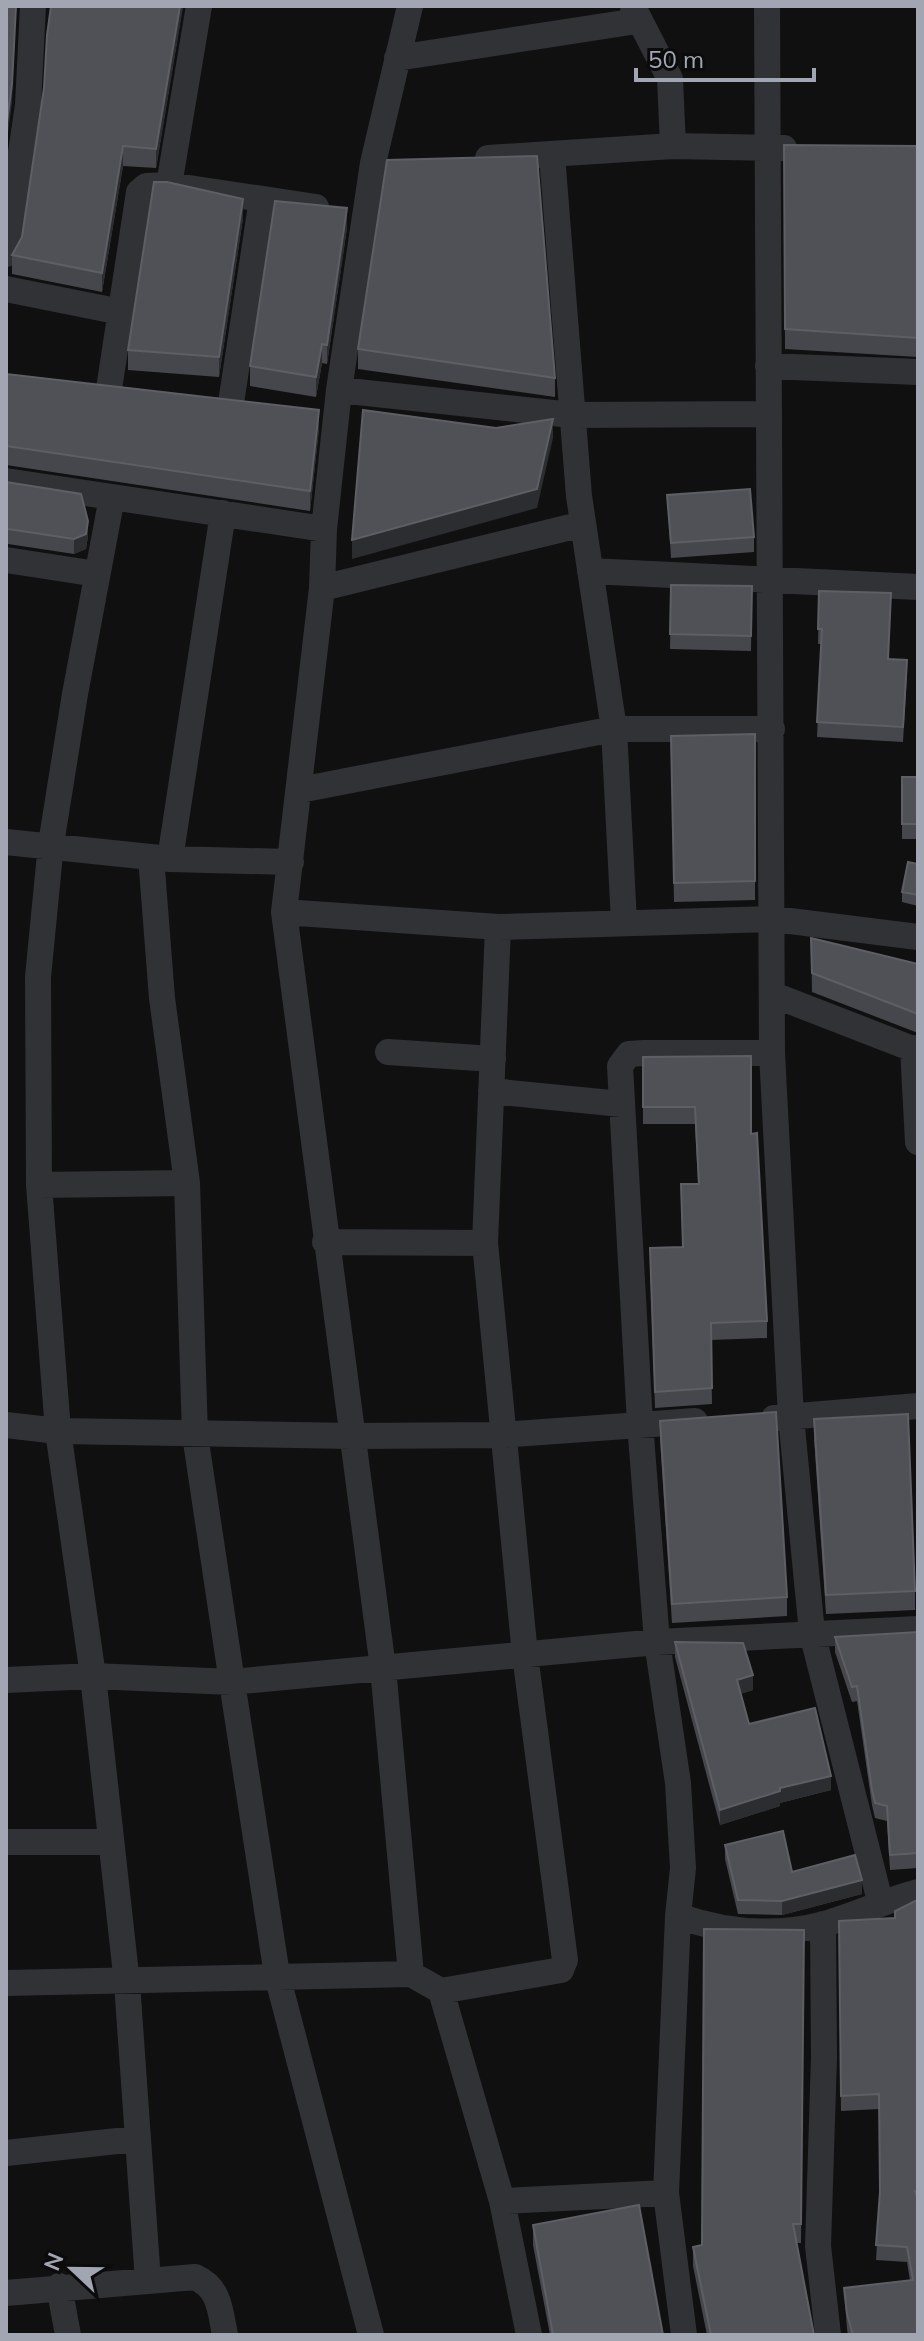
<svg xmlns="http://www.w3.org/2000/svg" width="924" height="2341" font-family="Mulish,sans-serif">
	<rect width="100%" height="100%" fill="#101011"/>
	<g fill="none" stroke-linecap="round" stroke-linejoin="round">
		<!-- minor -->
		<path stroke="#313236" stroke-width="26" d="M 410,6 L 373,163 L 339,390 L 324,529 L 322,588 L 284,912 L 383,1668 L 411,1974
			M 767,6 L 772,1053 L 791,1417 L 812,1633 L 880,1901
			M 633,7 L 670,79 L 673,146
			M 397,58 L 637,21
			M 552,155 L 579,496 L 614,729 L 624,922
			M 488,158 L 673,146 L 784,148
			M 169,185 L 199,6
			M 6,254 L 28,105 L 33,6
			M 6,289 L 121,312
			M 768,366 L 918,372
			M 109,389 L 139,192 L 146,186 L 169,185 L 316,207
			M 339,390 L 572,415 L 769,414
			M 231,403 L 262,199
			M 6,481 L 324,529
			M 112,497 L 75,694 L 51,844 L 38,977 L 39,1185 L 58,1431 L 93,1676 L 127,1983 L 148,2281
			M 6,560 L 97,574
			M 590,571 L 918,587
			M 322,588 L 583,524
			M 300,790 L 614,729 L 772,729
			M 6,842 L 170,859 L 291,862
			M 151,857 L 162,998 L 187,1183 L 195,1435 L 232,1682 L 277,1975 L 371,2335
			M 170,859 L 223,513
			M 284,912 L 498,927 L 774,919 L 918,937
			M 774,995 L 918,1051
			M 913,1048 L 918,1142
			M 388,1052 L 493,1059
			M 491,1091 L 621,1104
			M 39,1185 L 187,1183
			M 325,1242 L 485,1243
			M 774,1418 L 918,1406
			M 6,1425 L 58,1431 L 352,1436 L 501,1435 L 695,1421
			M 6,1680 L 93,1676 L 232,1682 L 657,1642 L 918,1629
			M 6,1842 L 109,1842
			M 678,1916 C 724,1932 775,1937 824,1924 C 856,1915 886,1900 918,1892
			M 823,1924 L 824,2057 L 818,2246 L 828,2335
			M 6,1983 L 411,1974 L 441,1991 L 561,1970 L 565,1960 L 525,1655 L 485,1243 L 498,927
			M 441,1991 L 502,2201 L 529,2335
			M 6,2153 L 136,2139
			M 502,2201 L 666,2193
			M 59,2286 L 68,2335
			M 6,2293 L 195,2277 C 220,2288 220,2310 225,2335
			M 684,2335 L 666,2193 L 678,1916 L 683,1868 L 678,1783 L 657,1642 L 640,1423 L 620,1066 L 629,1054 L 644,1053 L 772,1053"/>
	</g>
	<!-- wall -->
	<path fill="#46474c" d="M 51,6 L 183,6 L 156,168 L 123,166 L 102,292 L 12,274 L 12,255 L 22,237 L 44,88 Z
		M 784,145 L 918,146 L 918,357 L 785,349 Z
		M 243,218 L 219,377 L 128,370 L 128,350 Z
		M 347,228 L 327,364 L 322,363 L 316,397 L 250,386 L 250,366 Z
		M 358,349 L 555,378 L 555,397 L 358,369 Z
		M 6,374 L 319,429 L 310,511 L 6,465 Z
		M 6,482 L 88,536 L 86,549 L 74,554 L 8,544 Z
		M 667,495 L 754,537 L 754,552 L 671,558 Z
		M 671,585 L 752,586 L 751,651 L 670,649 Z
		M 819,591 L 907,675 L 903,742 L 817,737 L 821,644 L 818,644 Z
		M 755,734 L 755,900 L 674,902 L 671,736 Z
		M 902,777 L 918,777 L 918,839 L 902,839 Z
		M 918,864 L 918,906 L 902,902 L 902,892 Z
		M 811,938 L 918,964 L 918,1033 L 812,992 Z
		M 643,1057 L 751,1134 L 767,1321 L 767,1338 L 711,1340 L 712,1404 L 655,1408 L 650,1264 L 682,1247 L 698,1184 L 695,1124 L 643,1124 Z
		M 814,1419 L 915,1591 L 915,1610 L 826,1614 L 814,1438 Z
		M 660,1421 L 787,1597 L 787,1616 L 672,1623 L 660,1440 Z
		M 918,1632 L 918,1868 L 890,1870 L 887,1821 L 875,1818 L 872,1805 L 857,1701 L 852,1702 L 835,1652 L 835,1637 Z
		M 675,1642 L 753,1690 L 740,1694 L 749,1724 L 831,1790 L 780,1803 L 780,1806 L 720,1825 L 675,1657 Z
		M 725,1845 L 792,1872 L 862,1894 L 782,1915 L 738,1914 L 725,1859 Z
		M 839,1921 L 918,1922 L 918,2335 L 848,2335 L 847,2329 L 844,2288 L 910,2281 L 907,2262 L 876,2260 L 880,2195 L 879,2109 L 841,2111 Z
		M 804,1930 L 801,2243 L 796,2243 L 814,2335 L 707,2335 L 693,2266 L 693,2247 L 702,2245 Z
		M 533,2225 L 663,2335 L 550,2335 L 533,2245 Z"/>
	<!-- shaded-wall -->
	<path fill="#2c2d30" d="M 16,6 L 12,103 L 6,149 L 6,130 Z
		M 180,6 L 183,6 L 156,168 L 156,149 Z
		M 123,146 L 123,166 L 102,292 L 102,273 Z
		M 243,199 L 243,218 L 219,377 L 219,357 Z
		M 347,208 L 347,228 L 327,364 L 327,345 Z
		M 322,344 L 322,363 L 316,397 L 316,377 Z
		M 319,410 L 319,429 L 310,511 L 310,491 Z
		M 553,419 L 553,438 L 537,508 L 352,559 L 352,540 Z
		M 88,521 L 88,536 L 86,549 L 74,554 L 74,539 Z
		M 8,529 L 8,544 L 6,545 L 6,530 Z
		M 753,1675 L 753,1690 L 737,1695 L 737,1680 Z
		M 831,1776 L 831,1790 L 780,1803 L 780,1806 L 720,1825 L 720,1810 L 780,1788 Z
		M 862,1880 L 862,1894 L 782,1915 L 782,1901 Z"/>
	<!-- building -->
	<path fill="#505157" stroke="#5d5f65" stroke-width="2" d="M 6,6 L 16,6 L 12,84 L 6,130 Z
		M 51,6 L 180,6 L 156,149 L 123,146 L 102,273 L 12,255 L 22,237 L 44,88 L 47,35 Z
		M 784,145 L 918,146 L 918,338 L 785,329 Z
		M 537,156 L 555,378 L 358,349 L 387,160 Z
		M 154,182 L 167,182 L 243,199 L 219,357 L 128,350 Z
		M 275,201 L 347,208 L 327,345 L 322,344 L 316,377 L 250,366 Z
		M 6,374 L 319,410 L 310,491 L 6,446 Z
		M 363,410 L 496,428 L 553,419 L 537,489 L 352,540 Z
		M 6,482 L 81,494 L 88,521 L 86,534 L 74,539 L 8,529 L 6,530 Z
		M 750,489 L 754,537 L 671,543 L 667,495 Z
		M 671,585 L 752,586 L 751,636 L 670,634 Z
		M 819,591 L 891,593 L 888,659 L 907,660 L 903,727 L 817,722 L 822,629 L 818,629 Z
		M 755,734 L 755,881 L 674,883 L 671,736 Z
		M 902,777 L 918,777 L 918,824 L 902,824 Z
		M 908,862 L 918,864 L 918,895 L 902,892 Z
		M 811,938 L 918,964 L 918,1014 L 812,973 Z
		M 751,1056 L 751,1134 L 757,1133 L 767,1321 L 711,1323 L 712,1388 L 655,1392 L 650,1248 L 683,1247 L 681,1184 L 699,1184 L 695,1107 L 643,1107 L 643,1057 Z
		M 776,1412 L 787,1597 L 672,1604 L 660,1421 Z
		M 908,1414 L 915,1591 L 826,1595 L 814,1419 Z
		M 918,1632 L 918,1853 L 890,1855 L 887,1806 L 875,1803 L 872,1790 L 857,1686 L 852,1687 L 835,1637 Z
		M 675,1642 L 743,1643 L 753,1675 L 737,1680 L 749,1724 L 815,1708 L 831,1776 L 780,1788 L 780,1791 L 720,1810 Z
		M 783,1831 L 792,1872 L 855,1855 L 862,1880 L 782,1901 L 738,1900 L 725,1845 Z
		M 917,1900 L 918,2191 L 915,2191 L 918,2201 L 918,2335 L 853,2335 L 847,2314 L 844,2288 L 913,2280 L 907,2247 L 876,2245 L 880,2192 L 879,2094 L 841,2096 L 839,1921 L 895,1918 L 895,1911 Z
		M 704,1929 L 804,1930 L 801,2224 L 793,2224 L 814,2335 L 711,2335 L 693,2247 L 702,2245 Z
		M 639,2205 L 663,2335 L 553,2335 L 533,2225 Z"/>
	<!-- border -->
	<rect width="924" height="2341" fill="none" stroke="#a2a6b2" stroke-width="16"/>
	<!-- north arrow -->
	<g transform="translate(72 2269) rotate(292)" stroke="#0b0b0c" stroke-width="6" paint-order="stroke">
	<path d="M0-6L14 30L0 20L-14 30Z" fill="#a2a6b2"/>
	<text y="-12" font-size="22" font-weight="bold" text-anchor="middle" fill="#a2a6b2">N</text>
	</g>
	<!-- scale -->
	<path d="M636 68v12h178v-12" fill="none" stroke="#a2a6b2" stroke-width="4"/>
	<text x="648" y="68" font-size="24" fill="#a2a6b2" stroke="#0b0b0c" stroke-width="6" paint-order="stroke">50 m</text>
</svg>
